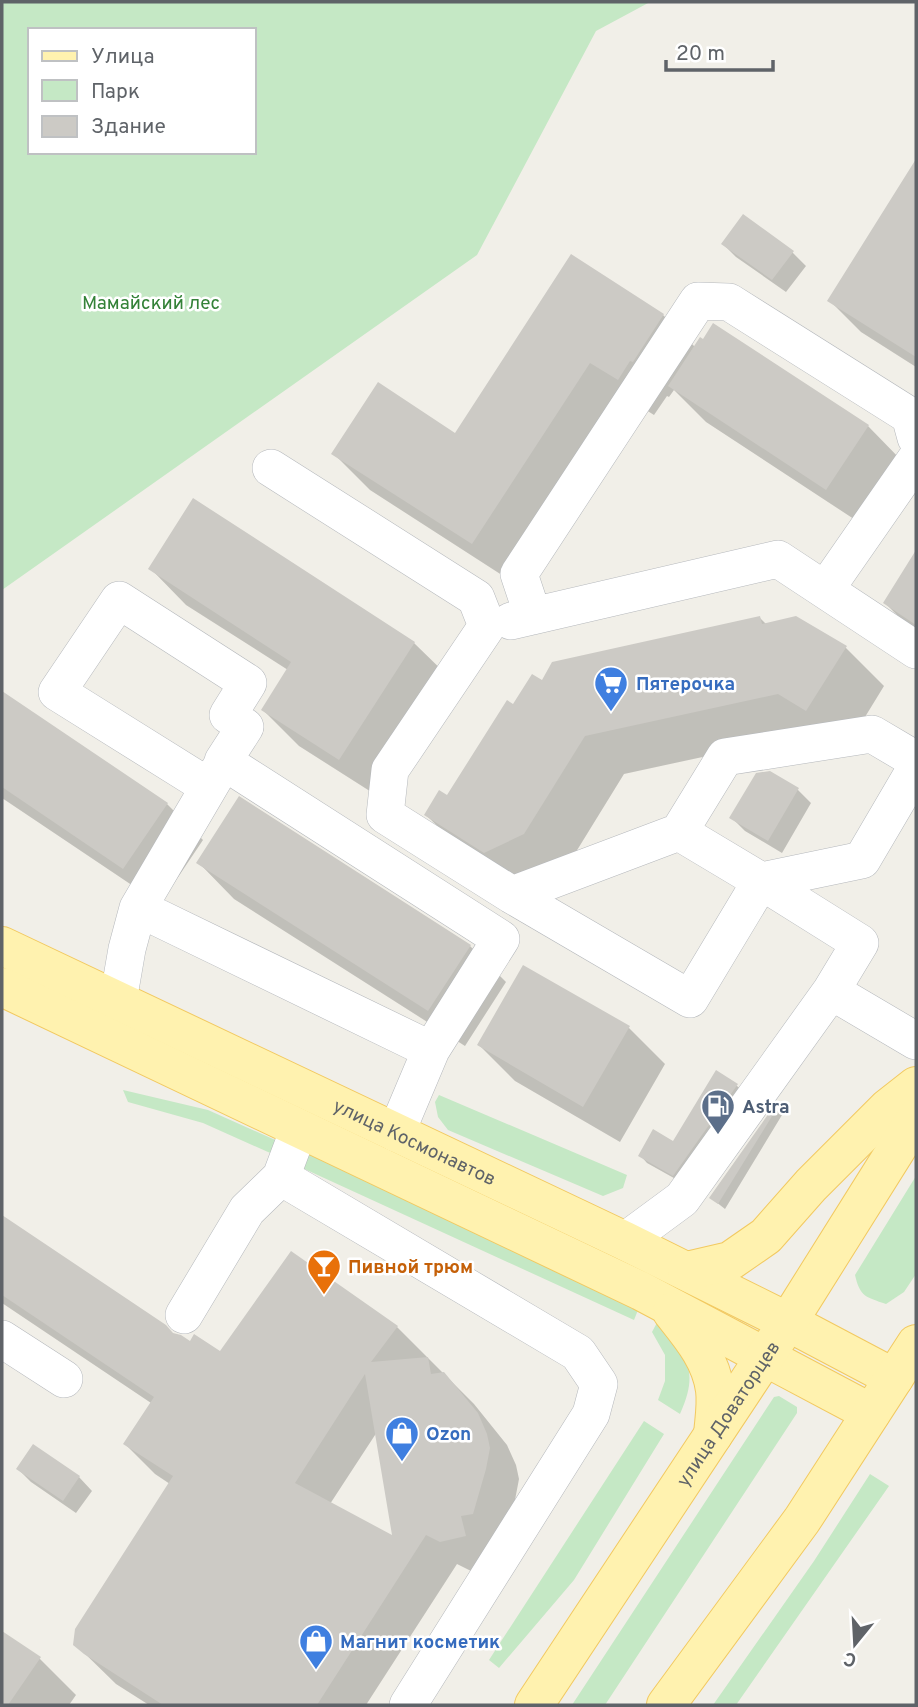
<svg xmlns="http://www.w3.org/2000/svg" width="918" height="1707" font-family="Overpass,sans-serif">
	<rect width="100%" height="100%" fill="#f1efe8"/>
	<!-- green -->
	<path fill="#c5e8c5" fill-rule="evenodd" d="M 2,2 L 650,2 L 596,31 L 477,255 L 2,590 ZM 30,30 L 254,30 L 254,152 L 30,152 Z
		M 123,1090 L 208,1110 L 282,1143 L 277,1156 L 203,1123 L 128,1102 Z
		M 439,1095 L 627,1175 L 623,1188 L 603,1196 L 448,1130 L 438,1117 L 435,1102 Z
		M 304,1152 L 640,1305 L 634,1320 L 298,1166 Z
		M 916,1176 L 916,1274 L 904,1292 L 886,1304 C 866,1297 860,1297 855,1275 Z
		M 660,1317 C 684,1355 701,1368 680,1414 L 658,1400 L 665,1381 L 665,1355 L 652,1332 Z
		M 779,1396 L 797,1407 L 797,1413 L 605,1705 L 572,1705 L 774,1397 Z
		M 644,1421 L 664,1434 L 574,1580 L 499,1668 L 489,1660 Z
		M 870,1474 L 889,1486 L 736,1705 L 713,1705 L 814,1561 Z"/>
	<!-- shadow -->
	<path fill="#0003" fill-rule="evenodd" d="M 916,163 L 916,367 L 861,332 L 830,301 Z
		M 723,244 L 792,252 L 806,266 L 786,292 L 736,257 Z
		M 572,256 L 663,315 L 695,347 L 868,426 L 904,463 L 863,525 L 706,422 L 674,390 L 669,397 L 667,396 L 654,415 L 627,398 L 508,579 L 370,490 L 334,454 L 456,435 Z
		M 194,501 L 414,643 L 451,679 L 376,795 L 299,746 L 263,710 L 288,670 L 186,605 L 150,568 Z
		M 916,553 L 916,634 L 885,603 Z
		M 760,618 L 766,624 L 846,648 L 884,686 L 846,748 L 818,732 L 624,774 L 563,873 L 524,891 L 465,853 L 426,815 L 448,798 L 514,707 L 542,682 Z
		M 2,693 L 167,804 L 203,840 L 160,904 L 2,798 Z
		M 769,773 L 798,790 L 811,803 L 782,853 L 745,831 L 732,818 Z
		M 198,862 L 470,946 L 506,982 L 465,1046 L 234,899 Z
		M 629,1028 L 665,1064 L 620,1142 L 515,1081 L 479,1045 Z
		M 716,1073 L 737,1086 L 745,1093 L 681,1182 L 647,1163 L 640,1155 L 673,1144 Z
		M 775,1109 L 782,1115 L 725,1209 L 711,1198 Z
		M 2,1217 L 164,1326 L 173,1334 L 190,1343 L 221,1354 L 397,1327 L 474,1404 L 507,1445 L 516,1465 L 519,1479 L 515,1500 L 503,1543 L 471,1571 L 457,1564 L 366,1705 L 149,1705 L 116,1684 L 75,1644 L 170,1484 L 155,1474 L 125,1444 L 151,1403 L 2,1303 ZM 377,1432 L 395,1539 L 330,1504 Z
		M 18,1469 L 79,1477 L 92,1491 L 76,1513 L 31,1482 Z
		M 2,1633 L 40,1659 L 76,1695 L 69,1705 L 2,1705 Z"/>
	<!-- building -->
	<path fill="#cccac5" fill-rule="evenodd" d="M 916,159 L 916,357 L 827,301 Z
		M 743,214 L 794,251 L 772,280 L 721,244 Z
		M 571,254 L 664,314 L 633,362 L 630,361 L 618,380 L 590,363 L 472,544 L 331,454 L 378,382 L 455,433 Z
		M 713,323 L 869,425 L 826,490 L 668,386 L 700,337 L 703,339 Z
		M 193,498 L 415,642 L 339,760 L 261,710 L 291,662 L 148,569 Z
		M 916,550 L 916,625 L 883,603 Z
		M 760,616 L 762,624 L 796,616 L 847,646 L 806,711 L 778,694 L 585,736 L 524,834 L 484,853 L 424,815 L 439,790 L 447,795 L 507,700 L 513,704 L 532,674 L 542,680 L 552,662 Z
		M 2,691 L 168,803 L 123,869 L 2,787 Z
		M 770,771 L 799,788 L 768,841 L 729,818 L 756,773 Z
		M 239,796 L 471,945 L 428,1011 L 196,863 Z
		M 523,965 L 630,1026 L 583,1107 L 477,1045 Z
		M 716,1070 L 738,1084 L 673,1176 L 638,1156 L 653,1129 L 673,1141 Z
		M 774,1106 L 777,1108 L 718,1204 L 709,1198 Z
		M 2,1215 L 166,1325 L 173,1333 L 181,1335 L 190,1341 L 194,1334 L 220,1351 L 291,1251 L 398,1326 L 371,1362 L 428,1357 L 431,1374 L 444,1372 L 478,1413 L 487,1434 L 490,1448 L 486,1469 L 473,1514 L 461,1516 L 466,1536 L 440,1542 L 426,1535 L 317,1705 L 163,1705 L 84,1654 L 73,1645 L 75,1629 L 173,1476 L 123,1444 L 154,1397 L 2,1295 ZM 365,1374 L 392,1535 L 295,1483 Z
		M 33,1444 L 80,1476 L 63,1501 L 16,1469 Z
		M 2,1631 L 41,1657 L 8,1705 L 2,1705 Z"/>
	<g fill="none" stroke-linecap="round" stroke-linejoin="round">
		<!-- minor casing -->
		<g stroke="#b5b8bc" stroke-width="38">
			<path id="minor" d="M 271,468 L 476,598 L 487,626 L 390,770 L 385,815 L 512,895 L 679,832
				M 825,590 L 916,459
				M 533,616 L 519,574 L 698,301 L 729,302 L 910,416 L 916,438
				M 511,621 L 778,559 L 916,650
				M 916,760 L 872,734 L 725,757 L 679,832 L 761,881 L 862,860 L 916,768
				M 209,787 L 57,692 L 119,600 L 248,683 L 228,715 L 245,727 L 223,761 L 501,939 L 431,1050
				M 512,895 L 690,999 L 761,881 L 860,943 L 831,991
				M 138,908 L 431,1050 L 396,1133
				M 118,1001 L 127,949 L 138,908 L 222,765
				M 281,1177 L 578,1353 L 599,1384 L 591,1414 L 408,1705
				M 625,1241 L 682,1199 L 831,991 L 916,1041
				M 184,1315 L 247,1210 L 281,1177 L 299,1129
				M 2,1339 L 64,1379"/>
		</g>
		<!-- major casing -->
		<g stroke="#f2c960" stroke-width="40">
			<g id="major">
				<path id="s1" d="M 2,946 L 625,1241 L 788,1322 L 894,1378"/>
				<path d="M 2,987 L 641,1291 L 871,1413"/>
				<path d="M 687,1271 L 730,1261 L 766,1236 L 811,1185 L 888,1108 L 916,1086"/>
				<path d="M 672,1312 C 691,1336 711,1359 715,1390 C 717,1404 714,1421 713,1435"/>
				<path id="s2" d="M 534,1705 L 788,1322 L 916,1118"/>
				<path d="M 666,1705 L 802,1520 L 916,1344"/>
			</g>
		</g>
		<!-- minor -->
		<use href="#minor" stroke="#fff" stroke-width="37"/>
		<!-- major -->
		<use href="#major" stroke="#fff2af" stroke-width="38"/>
	</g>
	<!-- icons -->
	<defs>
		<g id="supermarket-pin" transform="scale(1.75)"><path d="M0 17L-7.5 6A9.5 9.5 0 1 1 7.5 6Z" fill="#3f7fe0" stroke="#fff"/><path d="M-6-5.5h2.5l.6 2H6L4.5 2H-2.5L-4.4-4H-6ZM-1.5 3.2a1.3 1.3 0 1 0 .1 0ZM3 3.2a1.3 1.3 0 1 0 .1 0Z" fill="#fff"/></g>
		<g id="fuel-pin" transform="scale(1.75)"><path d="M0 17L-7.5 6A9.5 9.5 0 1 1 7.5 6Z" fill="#5c6f8a" stroke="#fff"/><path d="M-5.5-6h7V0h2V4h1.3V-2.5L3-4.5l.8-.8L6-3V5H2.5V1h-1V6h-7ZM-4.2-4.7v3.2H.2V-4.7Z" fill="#fff"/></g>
		<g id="bar-pin" transform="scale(1.75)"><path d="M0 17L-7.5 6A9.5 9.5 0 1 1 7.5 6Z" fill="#e8710a" stroke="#fff"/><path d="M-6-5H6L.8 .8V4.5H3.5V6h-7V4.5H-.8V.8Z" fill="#fff"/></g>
		<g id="shop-pin" transform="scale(1.75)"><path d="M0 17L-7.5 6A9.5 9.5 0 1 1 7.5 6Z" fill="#3f7fe0" stroke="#fff"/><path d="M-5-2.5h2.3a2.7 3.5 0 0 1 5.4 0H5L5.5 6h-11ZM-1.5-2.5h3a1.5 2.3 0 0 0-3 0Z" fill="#fff"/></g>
	</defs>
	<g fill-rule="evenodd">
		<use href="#supermarket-pin" x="611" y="683"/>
		<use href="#fuel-pin" x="718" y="1106"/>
		<use href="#bar-pin" x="324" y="1266"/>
		<use href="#shop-pin" x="402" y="1433"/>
		<use href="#shop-pin" x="316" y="1641"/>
	</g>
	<g text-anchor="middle" stroke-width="5" stroke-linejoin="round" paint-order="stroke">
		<!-- park labels -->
		<g font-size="19" fill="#348238" stroke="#fff">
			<text x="151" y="309">Мамайский лес</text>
		</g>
		<!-- shop labels -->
		<g font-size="19" font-weight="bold" fill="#366cbe" stroke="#fff" text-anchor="start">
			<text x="636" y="690">Пятерочка</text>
			<text x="426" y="1440">Ozon</text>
			<text x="340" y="1648">Магнит косметик</text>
		</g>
		<!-- service labels -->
		<g font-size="19" font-weight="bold" fill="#4e5e75" stroke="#fff" text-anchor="start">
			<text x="742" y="1113">Astra</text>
		</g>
		<!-- street labels -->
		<g font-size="19" fill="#5f6368" stroke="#fff">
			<text dy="7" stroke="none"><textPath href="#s1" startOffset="457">улица Космонавтов</textPath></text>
			<text dy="7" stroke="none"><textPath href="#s2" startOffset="350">улица Доваторцев</textPath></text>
		</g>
		<!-- food labels -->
		<g font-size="19" font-weight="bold" fill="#c56008" stroke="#fff" text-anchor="start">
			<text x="348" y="1273">Пивной трюм</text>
		</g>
	</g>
	<!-- border -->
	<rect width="918" height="1707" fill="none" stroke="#5f6368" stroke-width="7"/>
	<!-- legend -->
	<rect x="28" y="28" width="228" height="126" fill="#ffffff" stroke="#bfc1c3" stroke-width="2"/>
	<rect x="42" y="51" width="35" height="10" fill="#fff2af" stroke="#bfc1c3" stroke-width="2"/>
	<text x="91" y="63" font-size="21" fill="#5f6368">Улица</text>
	<rect x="42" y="80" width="35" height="21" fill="#c5e8c5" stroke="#bfc1c3" stroke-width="2"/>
	<text x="91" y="98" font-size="21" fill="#5f6368">Парк</text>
	<rect x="42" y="116" width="35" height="21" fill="#cccac5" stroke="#bfc1c3" stroke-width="2"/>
	<text x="91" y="133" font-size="21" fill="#5f6368">Здание</text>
	<!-- north arrow -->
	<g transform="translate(855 1644) rotate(198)" stroke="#ffffff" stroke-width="5" paint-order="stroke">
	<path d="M0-5L12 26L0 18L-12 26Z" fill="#5f6368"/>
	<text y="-10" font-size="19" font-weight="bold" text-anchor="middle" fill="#5f6368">С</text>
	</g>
	<!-- scale -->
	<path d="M666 60v10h107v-10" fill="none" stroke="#5f6368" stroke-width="3.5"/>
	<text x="676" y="60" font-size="21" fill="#5f6368" stroke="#ffffff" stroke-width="5" paint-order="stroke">20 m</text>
</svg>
